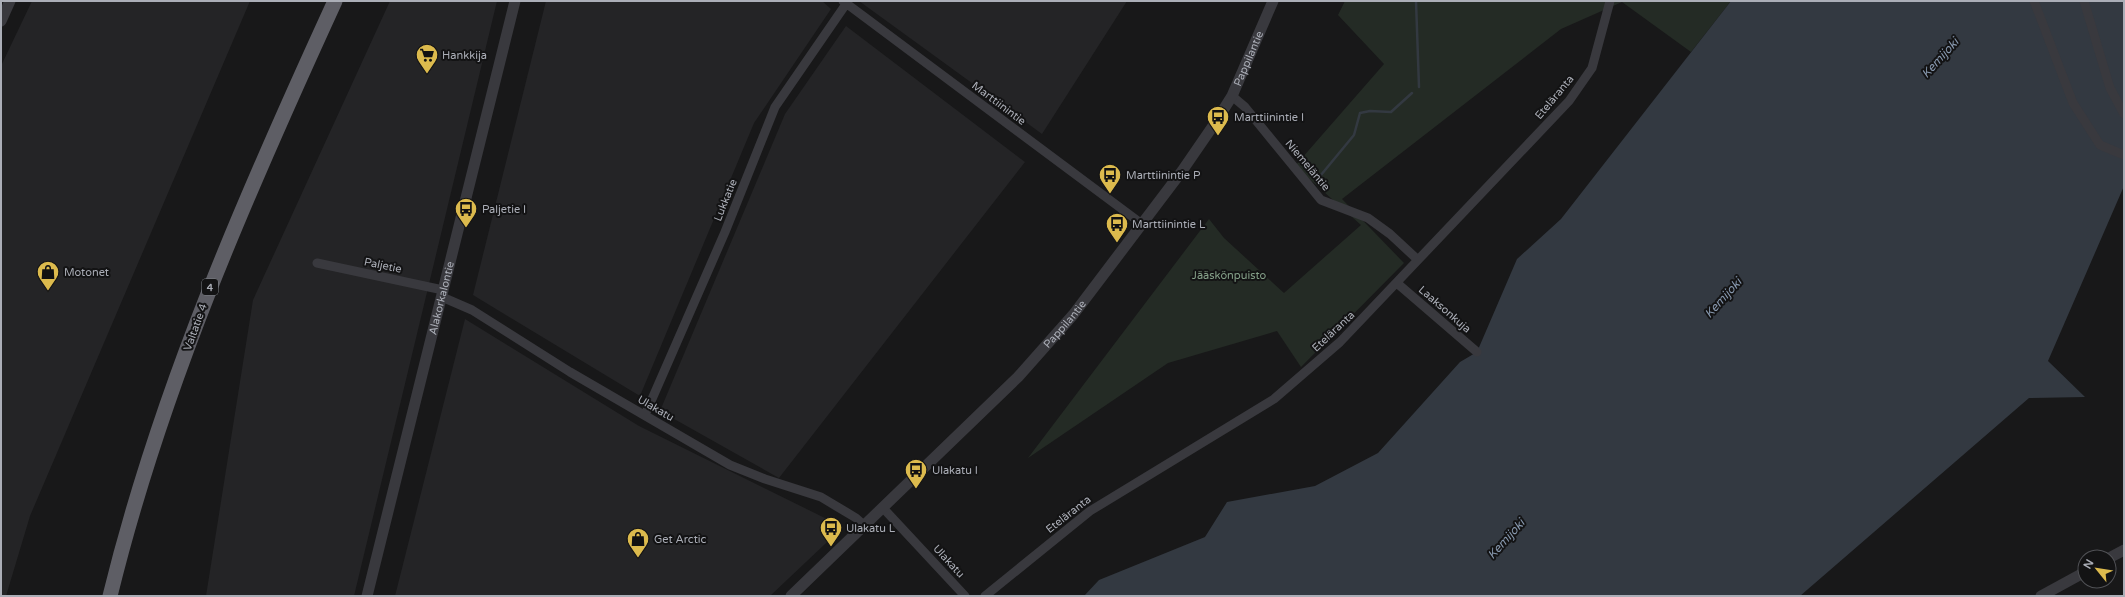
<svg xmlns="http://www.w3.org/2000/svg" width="2125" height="597" font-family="'Varela Round',sans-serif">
	<rect width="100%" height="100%" fill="#181819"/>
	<!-- built -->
	<path fill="#242426" d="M 32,1 L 250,1 L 30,516 L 6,596 L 1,596 L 1,66 Z
		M 390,1 L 497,1 L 354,596 L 206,596 L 253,300 Z
		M 546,1 L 822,1 L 831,9 L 754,123 L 640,396 L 473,295 Z
		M 859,1 L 1127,1 L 1042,134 Z
		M 846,26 L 1025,162 L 779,478 L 660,411 L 785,114 Z
		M 465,319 L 639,426 L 843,527 L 770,596 L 395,596 Z"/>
	<!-- green -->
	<path fill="#242b25" d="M 1345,1 L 1731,1 L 1691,52 L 1622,2 L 1561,29 L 1342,199 L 1404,263 L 1301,367 L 1277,331 L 1168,363 L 1028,458 L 1209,219 L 1224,238 L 1284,293 L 1361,225 L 1295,166 L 1384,64 L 1338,15 Z"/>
	<!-- water -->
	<path fill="#333941" d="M 1731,1 L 2124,1 L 2124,186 L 2048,361 L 2085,397 L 2029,398 L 1800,596 L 1084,596 L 1099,580 L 1205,537 L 1227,502 L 1315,486 L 1378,453 L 1460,362 L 1477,352 L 1517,259 L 1561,219 Z"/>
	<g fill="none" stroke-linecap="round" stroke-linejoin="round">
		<!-- stream -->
		<path stroke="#333941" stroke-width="2.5" d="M 1416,1 L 1419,87
			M 1316,181 L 1354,135 L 1360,113 L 1370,111 L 1391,112 L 1412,93"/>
		<!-- minor -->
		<path stroke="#39393e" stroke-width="9" d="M 843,1 L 1142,224
			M 2034,1 L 2073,103 L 2100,145 L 2124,155
			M 2084,1 L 2110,88 L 2124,114
			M 1232,96 L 1245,107 L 1321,200 L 1368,218 L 1390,234 L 1418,260
			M 317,263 L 443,290
			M 1398,284 L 1477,352
			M 442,297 L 472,310 L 570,372 L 730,465 L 765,479 L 821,497 L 856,518 L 865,526
			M 645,415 L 725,232 L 775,107 L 846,4
			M 883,508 L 965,596
			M 985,596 L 1090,511 L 1274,399 L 1340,342 L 1569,101 L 1592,68 L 1610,1"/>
		<!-- tertiary -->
		<g stroke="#39393e" stroke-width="11">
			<path d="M 1,21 L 10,1"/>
			<path d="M 2109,558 L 2124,550"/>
			<path id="s1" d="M 367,596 L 515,1"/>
			<path id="s2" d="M 791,596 L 1018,377 L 1073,315 L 1182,171 L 1215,123 L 1232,96 L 1273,1"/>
			<path d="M 2041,596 L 2085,572"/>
		</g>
		<!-- trunk -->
		<path stroke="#5e5e65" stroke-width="15" d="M 110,596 C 161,388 246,195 335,1"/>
	</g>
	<!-- icons -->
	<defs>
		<g id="supermarket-pin" transform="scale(1.15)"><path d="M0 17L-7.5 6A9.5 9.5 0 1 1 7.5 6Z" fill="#dcba4d" stroke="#131314"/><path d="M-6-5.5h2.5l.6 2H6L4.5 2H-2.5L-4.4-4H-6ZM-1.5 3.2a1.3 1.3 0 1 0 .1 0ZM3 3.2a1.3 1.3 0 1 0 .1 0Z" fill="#111"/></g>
		<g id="bus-pin" transform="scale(1.15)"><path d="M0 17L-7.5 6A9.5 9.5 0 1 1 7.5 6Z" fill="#dcba4d" stroke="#131314"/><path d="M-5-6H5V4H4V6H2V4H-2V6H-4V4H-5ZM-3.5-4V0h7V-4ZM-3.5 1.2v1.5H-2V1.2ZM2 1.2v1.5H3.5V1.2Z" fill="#111"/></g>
		<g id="shop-pin" transform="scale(1.15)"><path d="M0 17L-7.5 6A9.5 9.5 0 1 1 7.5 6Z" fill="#dcba4d" stroke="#131314"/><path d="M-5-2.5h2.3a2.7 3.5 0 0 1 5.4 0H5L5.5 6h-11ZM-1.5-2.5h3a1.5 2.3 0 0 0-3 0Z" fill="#111"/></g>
	</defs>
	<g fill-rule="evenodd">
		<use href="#supermarket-pin" x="427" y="55"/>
		<use href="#bus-pin" x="1218" y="117"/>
		<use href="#bus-pin" x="1110" y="175"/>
		<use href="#bus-pin" x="466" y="209"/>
		<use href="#bus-pin" x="1117" y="224"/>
		<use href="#shop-pin" x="48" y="272"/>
		<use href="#bus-pin" x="916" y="470"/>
		<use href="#bus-pin" x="831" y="528"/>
		<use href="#shop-pin" x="638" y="539"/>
	</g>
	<g text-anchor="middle" stroke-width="4" stroke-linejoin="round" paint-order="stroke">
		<!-- shield labels -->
		<rect fill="#131314" stroke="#7d8086" stroke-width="1" x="202" y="279" width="16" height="16" rx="3"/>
		<g font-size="10" font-weight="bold" fill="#abaeb7">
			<text x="210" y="291">4</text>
		</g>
		<!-- poi labels -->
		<g font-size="11" fill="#abaeb7" stroke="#131314" text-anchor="start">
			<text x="442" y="59">Hankkija</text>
			<text x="1234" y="121">Marttiinintie I</text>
			<text x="1126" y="179">Marttiinintie P</text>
			<text x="482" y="213">Paljetie I</text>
			<text x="1132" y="228">Marttiinintie L</text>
			<text x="64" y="276">Motonet</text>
			<text x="932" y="474">Ulakatu I</text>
			<text x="846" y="532">Ulakatu L</text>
			<text x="654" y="543">Get Arctic</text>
		</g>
		<!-- street labels -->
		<g font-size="11" fill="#abaeb7" stroke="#131314">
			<text dy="4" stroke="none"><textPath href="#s2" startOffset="710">Pappilantie</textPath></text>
			<text transform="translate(1554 97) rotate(-50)" y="4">Eteläranta</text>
			<text transform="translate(999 103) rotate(37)" y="4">Marttiinintie</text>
			<text transform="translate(1308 165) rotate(50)" y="4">Niemeläntie</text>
			<text transform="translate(725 200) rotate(-68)" y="4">Lukkatie</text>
			<text transform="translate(383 265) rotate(12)" y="4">Paljetie</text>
			<text dy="4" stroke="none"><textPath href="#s1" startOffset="307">Alakorkalontie</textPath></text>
			<text transform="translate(1445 309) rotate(41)" y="4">Laaksonkuja</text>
			<text dy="4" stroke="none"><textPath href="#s2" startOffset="386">Pappilantie</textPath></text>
			<text transform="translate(195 327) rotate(-70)" y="4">Valtatie 4</text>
			<text transform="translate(1333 331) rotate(-43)" y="4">Eteläranta</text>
			<text transform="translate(656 408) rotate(30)" y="4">Ulakatu</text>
			<text transform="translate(1068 514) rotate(-38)" y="4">Eteläranta</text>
			<text transform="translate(949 561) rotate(47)" y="4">Ulakatu</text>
		</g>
		<!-- park labels -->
		<g font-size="11" fill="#85a089" stroke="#131314">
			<text x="1229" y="279">Jääskönpuisto</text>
		</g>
		<!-- water labels -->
		<g font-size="12" font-style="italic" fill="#8798ae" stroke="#131314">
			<text transform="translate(1940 58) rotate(-48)" y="4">Kemijoki</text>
			<text transform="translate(1723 298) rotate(-48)" y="4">Kemijoki</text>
			<text transform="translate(1506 539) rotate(-48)" y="4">Kemijoki</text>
		</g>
	</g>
	<!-- border -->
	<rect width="2125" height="597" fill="none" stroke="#abaeb7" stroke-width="4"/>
	<!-- north arrow -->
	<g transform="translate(2097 569) rotate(300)"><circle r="19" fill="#131314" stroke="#505155"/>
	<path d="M0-3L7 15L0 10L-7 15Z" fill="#dcba4d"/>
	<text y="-6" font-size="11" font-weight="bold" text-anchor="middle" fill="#abaeb7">N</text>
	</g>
</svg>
